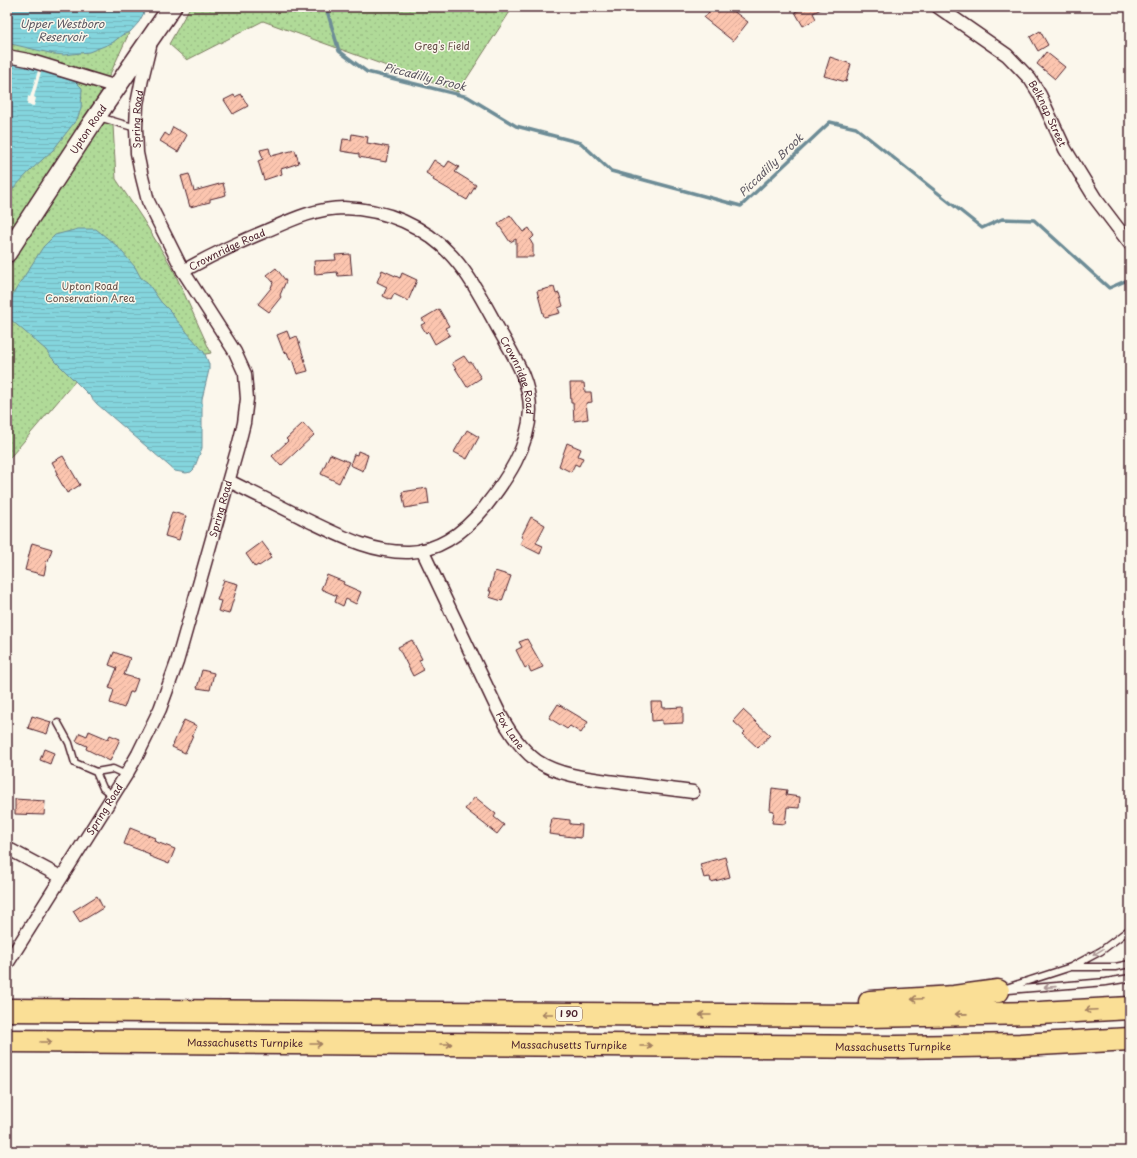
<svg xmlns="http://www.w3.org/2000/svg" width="1137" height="1158" font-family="'Playpen Sans',sans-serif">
	<defs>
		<pattern id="park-dots" width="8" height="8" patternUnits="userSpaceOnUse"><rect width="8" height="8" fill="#b0da98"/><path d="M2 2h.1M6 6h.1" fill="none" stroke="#99bb83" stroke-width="1.8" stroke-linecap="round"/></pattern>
		<pattern id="water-rules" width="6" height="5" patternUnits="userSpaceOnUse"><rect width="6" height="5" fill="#84d5dd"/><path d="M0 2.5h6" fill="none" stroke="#74b6be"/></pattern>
		<pattern id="building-hatch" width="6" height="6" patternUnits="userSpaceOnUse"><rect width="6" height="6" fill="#fcc5af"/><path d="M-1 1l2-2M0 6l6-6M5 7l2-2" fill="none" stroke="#daa997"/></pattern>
	</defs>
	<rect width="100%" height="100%" fill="#fbf7ec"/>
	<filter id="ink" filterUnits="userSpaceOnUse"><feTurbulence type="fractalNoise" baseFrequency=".025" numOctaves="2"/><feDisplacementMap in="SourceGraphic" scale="8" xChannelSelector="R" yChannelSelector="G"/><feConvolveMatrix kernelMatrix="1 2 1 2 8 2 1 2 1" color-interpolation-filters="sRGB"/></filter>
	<g filter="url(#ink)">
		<!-- park -->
		<path fill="url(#park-dots)" stroke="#7d7c62" d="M 7,7 L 130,31 L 80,139 L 44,180 L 7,235 Z
			M 190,7 L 513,7 L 458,92 L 263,21 L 187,60 L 169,44 Z
			M 93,118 L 113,125 L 116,179 L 142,218 L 173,269 L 211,353 L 77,379 L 7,461 L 7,272 Z"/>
		<!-- water -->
		<path fill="url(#water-rules)" stroke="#6d8c96" d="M 7,7 L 147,7 L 139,22 L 130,32 L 122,35 L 112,43 L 89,52 L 64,55 L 54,54 L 7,43 Z
			M 7,61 L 69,75 L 82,88 L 81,109 L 77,119 L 53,150 L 32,169 L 7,195 Z
			M 78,229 L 96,229 L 117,246 L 135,267 L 141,278 L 147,282 L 161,302 L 172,313 L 174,317 L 204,352 L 209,364 L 209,370 L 202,399 L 202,448 L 194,469 L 191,472 L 186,473 L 175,471 L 97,404 L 90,396 L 51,357 L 46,350 L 10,319 L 9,309 L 13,294 L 43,247 L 55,235 Z"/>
		<!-- pier -->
		<path fill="#fbf7ec" d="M 39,67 L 42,68 L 34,97 L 36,98 L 34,106 L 27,105 L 28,96 L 30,97 Z"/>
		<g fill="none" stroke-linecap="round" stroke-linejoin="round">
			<!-- stream -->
			<path stroke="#6d8c96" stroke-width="3.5" d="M 326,7 L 339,51 L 367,72 L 468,97 L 516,126 L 581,143 L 611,171 L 741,206 L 830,122 L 856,128 L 982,228 L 1002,219 L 1034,220 L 1109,288 L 1130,279"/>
		</g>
		<!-- building -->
		<path fill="url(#building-hatch)" stroke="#4a1f2b" d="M 713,7 L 728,7 L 748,22 L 733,41 L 704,18 Z
			M 805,7 L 825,7 L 813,13 L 816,19 L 803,26 L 795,12 Z
			M 1040,31 L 1048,45 L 1038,51 L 1030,37 Z
			M 1046,52 L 1065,67 L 1055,79 L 1037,64 Z
			M 830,57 L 851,64 L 846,82 L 824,76 Z
			M 241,94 L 248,106 L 233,114 L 224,100 L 234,95 L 235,97 Z
			M 173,127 L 187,135 L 178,152 L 160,141 L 165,133 L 169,136 Z
			M 352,134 L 368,137 L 367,143 L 389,147 L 386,162 L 359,157 L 359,154 L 341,151 L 343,139 L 351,140 Z
			M 269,148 L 271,156 L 295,150 L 299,163 L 281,169 L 282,174 L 264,180 L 258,161 L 263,159 L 260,150 Z
			M 434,160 L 445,167 L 449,161 L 459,167 L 455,172 L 476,185 L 467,200 L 433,180 L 434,178 L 426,173 Z
			M 189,174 L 194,191 L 223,183 L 226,195 L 210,199 L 210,202 L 190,207 L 181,176 Z
			M 510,215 L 523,232 L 529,228 L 534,236 L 530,240 L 533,245 L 533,257 L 516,257 L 516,239 L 510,242 L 498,224 Z
			M 350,254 L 352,275 L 338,276 L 337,272 L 315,274 L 314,261 L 336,260 L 335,255 Z
			M 276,268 L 286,281 L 280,295 L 281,297 L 269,312 L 258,304 L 271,288 L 273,282 L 267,275 Z
			M 382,270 L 400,278 L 402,273 L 417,280 L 408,301 L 394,294 L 391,300 L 383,296 L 387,287 L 377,282 Z
			M 554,287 L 556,294 L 559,293 L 563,306 L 558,308 L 560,313 L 544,317 L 537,291 Z
			M 439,309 L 449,326 L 445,328 L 450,335 L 435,344 L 428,331 L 426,333 L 421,325 L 425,323 L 422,319 Z
			M 287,331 L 290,339 L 297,336 L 308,371 L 297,374 L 292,359 L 290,360 L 287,352 L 284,353 L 277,335 Z
			M 464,356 L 469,363 L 471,362 L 481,378 L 467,387 L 452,363 Z
			M 570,383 L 584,383 L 585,392 L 591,392 L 592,402 L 586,403 L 588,419 L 574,421 L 573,403 L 571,403 Z
			M 303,423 L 314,435 L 281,466 L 272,456 L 288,441 L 286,439 Z
			M 467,430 L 479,437 L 467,459 L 454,452 Z
			M 567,443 L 581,449 L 578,456 L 583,458 L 579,466 L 575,464 L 571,472 L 559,466 Z
			M 358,451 L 368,455 L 363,471 L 350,465 L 354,454 L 357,455 Z
			M 330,454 L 349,462 L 339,483 L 321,474 Z
			M 63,456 L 80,485 L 67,493 L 56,474 L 58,473 L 52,462 Z
			M 427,488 L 429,504 L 405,508 L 402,492 Z
			M 172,512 L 186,516 L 179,540 L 165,536 Z
			M 531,517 L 545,525 L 536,543 L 543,546 L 540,554 L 520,544 L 523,538 L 521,537 Z
			M 262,542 L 271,554 L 269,555 L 271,558 L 259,566 L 258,565 L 255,567 L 246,554 Z
			M 32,543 L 52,549 L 48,561 L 47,560 L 44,575 L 25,570 Z
			M 495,571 L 511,576 L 502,601 L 489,597 L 491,591 L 489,591 Z
			M 327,575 L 344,582 L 343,584 L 361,592 L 356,604 L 346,599 L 343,606 L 335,602 L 337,596 L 321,589 Z
			M 224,580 L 238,584 L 229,614 L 218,611 L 221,601 L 217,600 Z
			M 527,639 L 543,667 L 531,672 L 528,666 L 525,668 L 516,650 L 522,647 L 519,642 Z
			M 412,640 L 422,659 L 419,660 L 424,670 L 413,676 L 398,647 Z
			M 114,652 L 130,658 L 124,675 L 138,679 L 133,693 L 130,692 L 124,708 L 110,703 L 114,690 L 109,688 L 117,668 L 109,665 Z
			M 202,670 L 214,673 L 210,690 L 197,688 Z
			M 651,702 L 662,702 L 663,708 L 683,707 L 683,723 L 662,724 L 662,720 L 652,721 Z
			M 558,704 L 588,722 L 581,733 L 570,726 L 567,729 L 549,718 Z
			M 743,710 L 770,735 L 758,748 L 743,734 L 745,732 L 733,721 Z
			M 32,716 L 51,722 L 47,734 L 28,728 Z
			M 184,720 L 197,726 L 185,753 L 172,747 Z
			M 89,731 L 108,739 L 110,735 L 120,739 L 110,761 L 86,749 L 87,746 L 76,741 L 80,733 L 87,736 Z
			M 44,749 L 54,753 L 50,764 L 40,760 Z
			M 772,788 L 787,790 L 786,795 L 800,797 L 799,808 L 787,807 L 785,824 L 772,823 L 774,811 L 770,810 Z
			M 475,797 L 496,814 L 494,817 L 504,825 L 497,834 L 465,809 Z
			M 15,799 L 45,801 L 44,815 L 15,814 Z
			M 552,818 L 570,820 L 570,824 L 582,825 L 581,838 L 549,834 Z
			M 130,828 L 155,838 L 154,841 L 175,849 L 169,864 L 149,856 L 150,854 L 124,844 Z
			M 725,857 L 730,877 L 711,882 L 710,877 L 704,878 L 700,864 Z
			M 97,896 L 103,908 L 80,922 L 73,911 Z"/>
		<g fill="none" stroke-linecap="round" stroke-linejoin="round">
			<!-- service casing -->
			<g stroke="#4a1f2b" stroke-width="9">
				<path id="service" d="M 99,117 L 136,128
					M 58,723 L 69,743 L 75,763 L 96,772
					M 113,796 L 103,788 L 96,772 L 113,769 L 126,775
					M 1072,967 L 1115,967 L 1130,964
					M 1000,990 L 1071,967 L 1101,951 L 1130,929
					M 1009,990 L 1106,982 L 1130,978"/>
			</g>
			<!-- minor casing -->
			<g stroke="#4a1f2b" stroke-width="15">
				<g id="minor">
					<path id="s1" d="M 938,7 L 1007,55 L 1030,79 L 1040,95 L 1065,149 L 1095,198 L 1130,244"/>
					<path d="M 7,56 L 28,60 L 117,87"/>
					<path id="s2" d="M 183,271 C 210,256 237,243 266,231 C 291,220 316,208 344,208 C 385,209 425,226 452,256 C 472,278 485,305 499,330 C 513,355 530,380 530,410 C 529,447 507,479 485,507 C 466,530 440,551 409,552 C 370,553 337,534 303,518 C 278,505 253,493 229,481"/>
					<path id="s3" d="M 422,550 L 494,702 C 504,724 517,746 537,761 C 561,777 596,779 623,783 C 646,786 670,789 693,792"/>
					<path d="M 7,848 L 61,877"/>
					<path id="s4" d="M 7,964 L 126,775 L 138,754 L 160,709 L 177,662 L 238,447 L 244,423 L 247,399 L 245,374 L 235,352 L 183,271 L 148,201 L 142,177 L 137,153 L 136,128 L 137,104 L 142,79 L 150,46"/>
				</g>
			</g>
			<!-- secondary casing -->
			<g stroke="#4a1f2b" stroke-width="21">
				<g id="secondary">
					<path id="s5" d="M 7,253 L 90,126 L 172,7"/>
				</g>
			</g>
			<!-- motorway casing -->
			<g stroke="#4a1f2b" stroke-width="25">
				<g id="motorway">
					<path d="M 870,1002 L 954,997 L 998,991"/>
					<path d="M 7,1010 L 866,1016 L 1040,1013 L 1130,1008"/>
					<path id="s6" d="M 7,1041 L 896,1047 L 1020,1045 L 1130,1039"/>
				</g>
			</g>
			<!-- service -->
			<use href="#service" stroke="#fbf7ec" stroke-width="6"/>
			<!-- minor -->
			<use href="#minor" stroke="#fbf7ec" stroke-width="12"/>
			<!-- secondary -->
			<use href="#secondary" stroke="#fbf7ec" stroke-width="18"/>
			<!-- motorway -->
			<use href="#motorway" stroke="#fadf96" stroke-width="22"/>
		</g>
		<!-- one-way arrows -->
		<defs><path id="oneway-shaft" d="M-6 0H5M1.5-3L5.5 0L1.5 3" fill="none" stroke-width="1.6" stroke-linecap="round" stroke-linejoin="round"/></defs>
		<g stroke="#ab9695">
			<use href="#oneway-shaft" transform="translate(1098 952) rotate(149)"/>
			<use href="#oneway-shaft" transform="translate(1050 987) rotate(176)"/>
		</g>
		<g stroke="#a27f60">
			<use href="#oneway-shaft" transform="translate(917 999) rotate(177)"/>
			<use href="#oneway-shaft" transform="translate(1091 1010) rotate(177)"/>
			<use href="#oneway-shaft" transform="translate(547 1014) rotate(-180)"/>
			<use href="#oneway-shaft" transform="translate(961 1014) rotate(179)"/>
			<use href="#oneway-shaft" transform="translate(705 1015) rotate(-180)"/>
			<use href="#oneway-shaft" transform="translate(46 1042)"/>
			<use href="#oneway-shaft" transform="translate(316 1044)"/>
			<use href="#oneway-shaft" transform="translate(446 1044)"/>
			<use href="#oneway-shaft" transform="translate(646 1046)"/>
		</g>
	</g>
	<g text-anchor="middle" stroke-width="3" stroke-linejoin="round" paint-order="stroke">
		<!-- shield labels -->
		<rect fill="#fbf7ec" stroke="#7f6065" stroke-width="1" x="556" y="1007" width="26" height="14" rx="3"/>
		<g font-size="9" font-weight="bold" fill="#4a1f2b">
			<text x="569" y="1017">I 90</text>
		</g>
		<!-- park labels -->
		<g font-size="10" fill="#644e46" stroke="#fbf7ec">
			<text x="442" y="50">Greg's Field</text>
			<text x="90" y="290">Upton Road<tspan x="90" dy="12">Conservation Area</tspan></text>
		</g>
		<!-- street labels -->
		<g font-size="10" fill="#4a1f2b" stroke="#fbf7ec">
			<text dy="4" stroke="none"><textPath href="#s1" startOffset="156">Belknap Street</textPath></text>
			<text dy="4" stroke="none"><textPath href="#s4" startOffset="927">Spring Road</textPath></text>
			<text dy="4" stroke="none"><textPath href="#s5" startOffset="148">Upton Road</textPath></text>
			<text dy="4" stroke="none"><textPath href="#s2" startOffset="49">Crownridge Road</textPath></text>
			<text dy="4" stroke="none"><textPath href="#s2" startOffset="433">Crownridge Road</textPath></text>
			<text dy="4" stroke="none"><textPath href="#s4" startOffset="507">Spring Road</textPath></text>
			<text dy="4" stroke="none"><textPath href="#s3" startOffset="201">Fox Lane</textPath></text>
			<text dy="4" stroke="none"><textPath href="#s4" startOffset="183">Spring Road</textPath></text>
			<text dy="4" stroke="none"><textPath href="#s6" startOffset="238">Massachusetts Turnpike</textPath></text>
			<text dy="4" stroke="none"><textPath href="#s6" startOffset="562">Massachusetts Turnpike</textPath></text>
			<text dy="4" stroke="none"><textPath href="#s6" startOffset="886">Massachusetts Turnpike</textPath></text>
		</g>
		<!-- water labels -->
		<g font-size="11" font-style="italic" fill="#5b5660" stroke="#fbf7ec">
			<text x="62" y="28">Upper Westboro<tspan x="62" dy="13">Reservoir</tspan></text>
			<text transform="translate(425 77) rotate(14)" y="4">Piccadilly Brook</text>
			<text transform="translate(771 165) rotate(-44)" y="4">Piccadilly Brook</text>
		</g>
	</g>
	<!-- margin -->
	<rect width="1137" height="1158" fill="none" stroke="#fbf7ec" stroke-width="24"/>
	<rect x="12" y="12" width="1113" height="1134" fill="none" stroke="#4a1f2b" stroke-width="1.5" filter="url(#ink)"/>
</svg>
